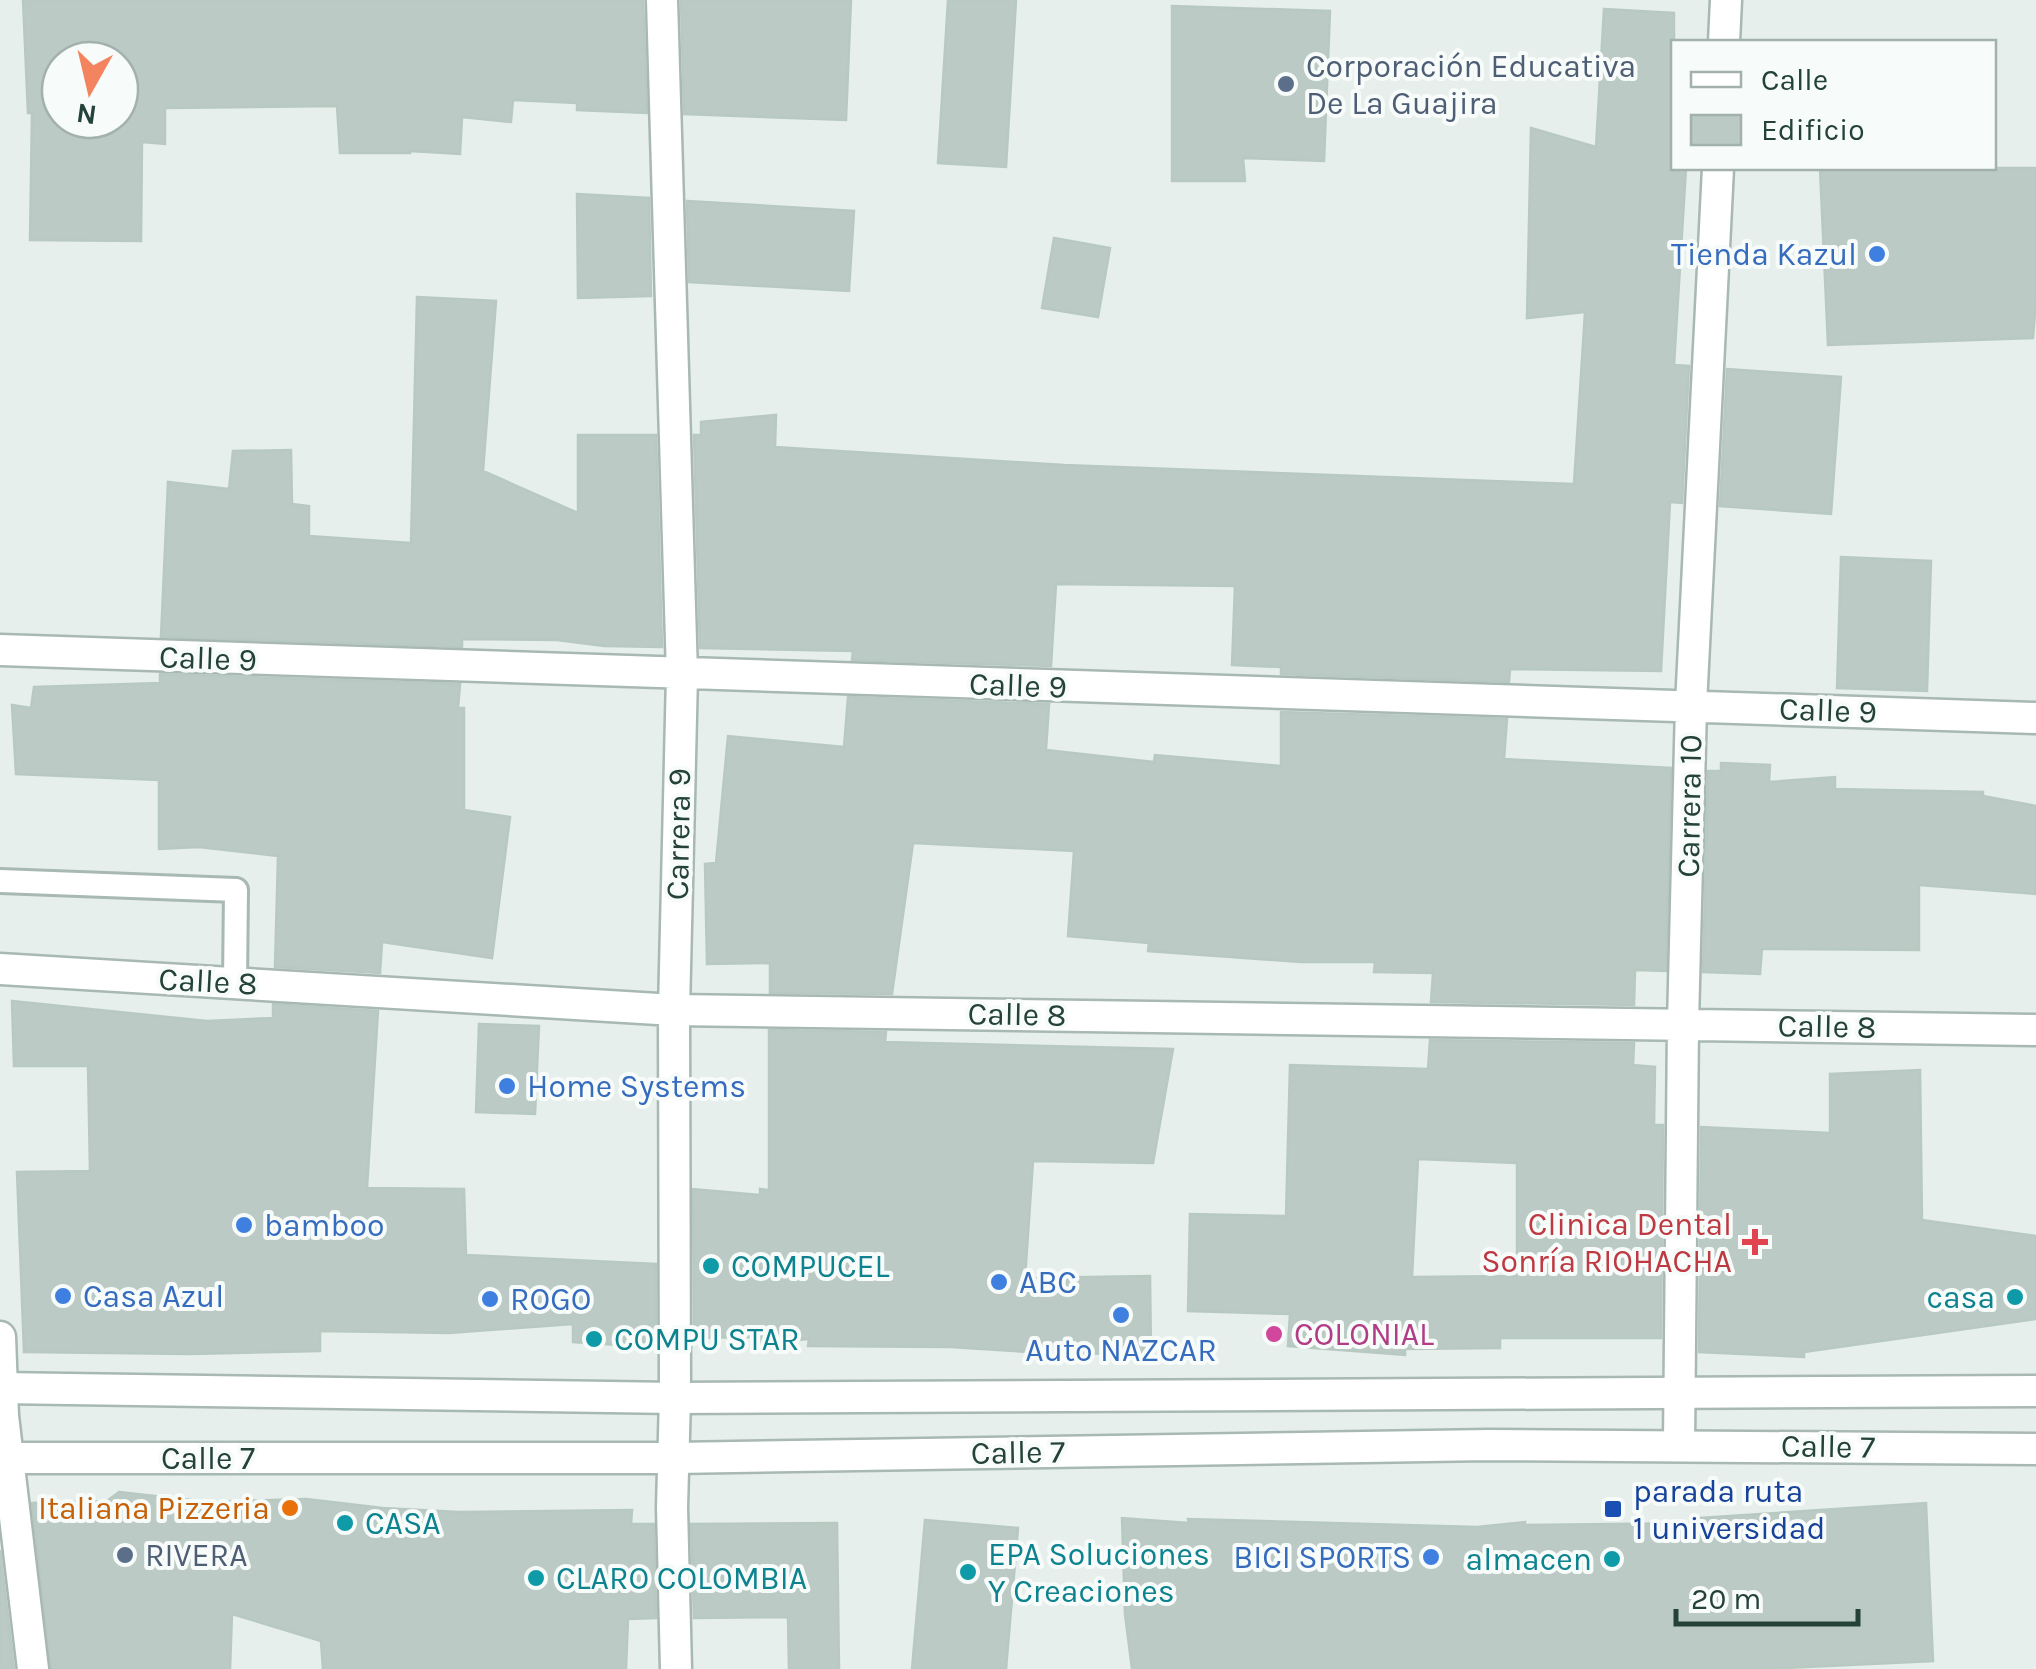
<svg xmlns="http://www.w3.org/2000/svg" width="2036" height="1669" font-family="Karla,sans-serif">
	<rect width="100%" height="100%" fill="#e6efeb"/>
	<!-- building -->
	<path fill="#bbcac4" stroke="#b8c9c2" stroke-width="2.5" fill-rule="evenodd" d="M 23,0 L 643,0 L 647,113 L 577,110 L 577,103 L 513,100 L 511,122 L 462,117 L 460,154 L 410,151 L 410,153 L 340,153 L 337,106 L 165,108 L 165,144 L 142,142 L 141,241 L 30,240 L 32,113 L 28,113 ZM 60,60 L 120,60 L 120,120 L 60,120 Z
		M 681,0 L 851,0 L 846,120 L 684,114 Z
		M 948,0 L 1016,0 L 1006,167 L 938,163 Z
		M 1172,6 L 1330,11 L 1324,161 L 1243,158 L 1245,181 L 1172,181 Z
		M 1604,9 L 1674,13 L 1674,168 L 1686,168 L 1674,365 L 1689,366 L 1682,503 L 1670,502 L 1661,671 L 1510,669 L 1509,682 L 1281,674 L 1281,667 L 1232,665 L 1235,586 L 1056,584 L 1051,666 L 852,660 L 853,651 L 700,648 L 694,435 L 701,435 L 701,422 L 776,415 L 775,447 L 1064,465 L 1574,484 L 1585,312 L 1527,318 L 1531,128 L 1596,147 Z
		M 1820,168 L 2036,168 L 2036,299 L 2033,338 L 1828,345 Z
		M 577,194 L 649,198 L 651,296 L 578,298 Z
		M 687,201 L 854,211 L 849,291 L 689,282 Z
		M 1054,238 L 1110,248 L 1098,317 L 1042,308 Z
		M 417,297 L 496,301 L 483,471 L 578,513 L 578,435 L 656,435 L 662,647 L 604,646 L 557,640 L 462,639 L 462,647 L 161,637 L 168,482 L 229,489 L 233,451 L 291,450 L 292,504 L 309,506 L 309,536 L 411,543 Z
		M 1727,369 L 1841,377 L 1831,514 L 1720,506 Z
		M 1841,557 L 1931,561 L 1927,691 L 1837,688 Z
		M 160,674 L 460,684 L 458,708 L 464,708 L 464,810 L 510,817 L 492,958 L 382,942 L 380,973 L 275,967 L 278,856 L 199,847 L 159,849 L 159,780 L 16,774 L 12,705 L 31,708 L 34,687 L 160,683 Z
		M 848,697 L 1049,704 L 1046,750 L 1154,762 L 1155,755 L 1281,766 L 1281,712 L 1507,719 L 1504,759 L 1671,768 L 1666,971 L 1635,970 L 1634,1005 L 1431,1002 L 1433,973 L 1374,972 L 1375,962 L 1301,962 L 1148,951 L 1149,943 L 1068,936 L 1074,851 L 913,843 L 892,994 L 770,993 L 770,963 L 707,964 L 705,864 L 716,863 L 728,736 L 844,747 Z
		M 1721,763 L 1770,765 L 1769,782 L 1835,777 L 1835,789 L 1983,792 L 1983,796 L 2036,806 L 2036,894 L 1919,885 L 1919,950 L 1762,949 L 1760,974 L 1703,972 L 1708,771 L 1721,771 Z
		M 12,1001 L 207,1021 L 273,1018 L 273,1004 L 378,1011 L 367,1188 L 464,1189 L 466,1255 L 656,1264 L 656,1339 L 649,1339 L 649,1347 L 573,1342 L 573,1324 L 449,1333 L 320,1331 L 320,1351 L 190,1354 L 24,1352 L 17,1172 L 90,1171 L 88,1066 L 14,1066 Z
		M 479,1024 L 539,1026 L 535,1114 L 476,1112 Z
		M 769,1030 L 886,1032 L 885,1042 L 1173,1049 L 1153,1163 L 1033,1161 L 1025,1278 L 1150,1276 L 1151,1353 L 1061,1354 L 950,1347 L 808,1346 L 809,1339 L 752,1344 L 753,1337 L 694,1338 L 693,1189 L 760,1195 L 760,1189 L 769,1190 Z
		M 1430,1040 L 1634,1043 L 1633,1065 L 1655,1067 L 1654,1125 L 1663,1125 L 1661,1338 L 1500,1338 L 1500,1348 L 1405,1349 L 1405,1355 L 1288,1346 L 1290,1314 L 1188,1311 L 1190,1214 L 1286,1216 L 1290,1065 L 1428,1069 ZM 1418,1159 L 1517,1163 L 1517,1276 L 1412,1277 Z
		M 1920,1070 L 1922,1220 L 2036,1236 L 2036,1319 L 1804,1352 L 1804,1357 L 1699,1352 L 1701,1127 L 1830,1133 L 1830,1074 Z
		M 119,1492 L 208,1502 L 306,1499 L 383,1508 L 459,1512 L 632,1510 L 631,1524 L 654,1524 L 656,1618 L 628,1619 L 626,1669 L 323,1669 L 321,1641 L 232,1614 L 230,1669 L 51,1669 L 32,1503 L 107,1501 Z
		M 1926,1503 L 1933,1661 L 1765,1669 L 1132,1669 L 1125,1614 L 1122,1518 L 1189,1523 L 1188,1519 L 1477,1527 L 1525,1522 L 1525,1525 L 1700,1523 L 1700,1518 Z
		M 925,1520 L 1018,1528 L 1006,1669 L 912,1669 Z
		M 837,1523 L 839,1669 L 789,1669 L 788,1617 L 694,1618 L 691,1524 Z
		M 0,1550 L 14,1669 L 0,1669 Z"/>
	<g fill="none" stroke-linecap="round" stroke-linejoin="round">
		<!-- service casing -->
		<g stroke="#a8b8b2" stroke-width="28">
			<path id="service" d="M 0,881 L 236,890 L 235,983"/>
		</g>
		<!-- minor casing -->
		<g stroke="#a8b8b2" stroke-width="35">
			<path id="minor" d="M 662,0 L 682,675 L 674,1010 L 675,1398 L 672,1507 L 676,1669
				M 1724,42 L 1726,0
				M 0,650 L 2036,718
				M 0,969 L 674,1010 L 2036,1030
				M 0,1337 L 3,1416 L 33,1669
				M 1679,1444 L 1683,1023 L 1691,705 L 1718,168"/>
		</g>
		<!-- tertiary casing -->
		<g stroke="#a8b8b2" stroke-width="35">
			<path id="tertiary" d="M 0,1388 L 675,1398 L 2036,1391
				M 0,1458 L 674,1458 L 1489,1445 L 2036,1449"/>
		</g>
		<!-- service -->
		<use href="#service" stroke="#fff" stroke-width="22"/>
		<!-- minor -->
		<use href="#minor" stroke="#fff" stroke-width="30"/>
		<!-- tertiary -->
		<use href="#tertiary" stroke="#fff" stroke-width="30"/>
	</g>
	<!-- markers -->
	<g fill="#5c6f8a" stroke="#f7fbf9" stroke-width="4">
		<circle cx="1286" cy="84" r="10"/>
		<circle cx="125" cy="1555" r="10"/>
	</g>
	<g fill="#3f7fe0" stroke="#f7fbf9" stroke-width="4">
		<circle cx="1877" cy="254" r="10"/>
		<circle cx="507" cy="1086" r="10"/>
		<circle cx="244" cy="1225" r="10"/>
		<circle cx="999" cy="1282" r="10"/>
		<circle cx="63" cy="1296" r="10"/>
		<circle cx="490" cy="1299" r="10"/>
		<circle cx="1121" cy="1315" r="10"/>
		<circle cx="1431" cy="1557" r="10"/>
	</g>
	<path fill="#e0444e" stroke="#f7fbf9" stroke-width="4" d="M1750 1227h10v10h10v10h-10v10h-10v-10h-10v-10h10z"/>
	<g fill="#0f9aa8" stroke="#f7fbf9" stroke-width="4">
		<circle cx="711" cy="1266" r="10"/>
		<circle cx="2015" cy="1297" r="10"/>
		<circle cx="594" cy="1339" r="10"/>
		<circle cx="345" cy="1523" r="10"/>
		<circle cx="1612" cy="1559" r="10"/>
		<circle cx="968" cy="1572" r="10"/>
		<circle cx="536" cy="1578" r="10"/>
	</g>
	<circle fill="#d1479c" stroke="#f7fbf9" stroke-width="4" cx="1274" cy="1334" r="10"/>
	<circle fill="#e8710a" stroke="#f7fbf9" stroke-width="4" cx="290" cy="1508" r="10"/>
	<rect fill="#1a4fb4" stroke="#f7fbf9" stroke-width="4" x="1603" y="1499" width="20" height="20" rx="5"/>
	<g text-anchor="middle" stroke-width="8" stroke-linejoin="round" paint-order="stroke">
		<!-- service labels -->
		<g font-size="32" fill="#4e5e75" stroke="#f7fbf9" text-anchor="start">
			<text x="1306" y="77">Corporación Educativa<tspan x="1306" dy="37">De La Guajira</tspan></text>
			<text x="145" y="1566">RIVERA</text>
		</g>
		<!-- shop labels -->
		<g font-size="32" fill="#366cbe" stroke="#f7fbf9" text-anchor="start">
			<text x="1857" y="265" text-anchor="end">Tienda Kazul</text>
			<text x="527" y="1097">Home Systems</text>
			<text x="264" y="1236">bamboo</text>
			<text x="1019" y="1293">ABC</text>
			<text x="83" y="1307">Casa Azul</text>
			<text x="510" y="1310">ROGO</text>
			<text x="1121" y="1361" text-anchor="middle">Auto NAZCAR</text>
			<text x="1411" y="1568" text-anchor="end">BICI SPORTS</text>
		</g>
		<!-- street labels -->
		<g font-size="32" fill="#24423a" stroke="#f7fbf9">
			<text transform="translate(208 658) rotate(2)" y="11">Calle 9</text>
			<text transform="translate(1018 685) rotate(2)" y="11">Calle 9</text>
			<text transform="translate(1828 710) rotate(2)" y="11">Calle 9</text>
			<text transform="translate(1689 806) rotate(-89)" y="11">Carrera 10</text>
			<text transform="translate(678 834) rotate(-89)" y="11">Carrera 9</text>
			<text transform="translate(208 981) rotate(3)" y="11">Calle 8</text>
			<text transform="translate(1017 1014) rotate(1)" y="11">Calle 8</text>
			<text transform="translate(1827 1026) rotate(1)" y="11">Calle 8</text>
			<text transform="translate(1828 1446) rotate(1)" y="11">Calle 7</text>
			<text transform="translate(1018 1452) rotate(-1)" y="11">Calle 7</text>
			<text x="208" y="1469">Calle 7</text>
		</g>
		<!-- health labels -->
		<g font-size="32" fill="#be3a42" stroke="#f7fbf9" text-anchor="end">
			<text x="1732" y="1235">Clinica Dental<tspan x="1732" dy="37">Sonría RIOHACHA</tspan></text>
		</g>
		<!-- culture labels -->
		<g font-size="32" fill="#0d838f" stroke="#f7fbf9" text-anchor="start">
			<text x="731" y="1277">COMPUCEL</text>
			<text x="1995" y="1308" text-anchor="end">casa</text>
			<text x="614" y="1350">COMPU STAR</text>
			<text x="365" y="1534">CASA</text>
			<text x="988" y="1565">EPA Soluciones<tspan x="988" dy="37">Y Creaciones</tspan></text>
			<text x="1592" y="1570" text-anchor="end">almacen</text>
			<text x="556" y="1589">CLARO COLOMBIA</text>
		</g>
		<!-- hotel labels -->
		<g font-size="32" fill="#b23c85" stroke="#f7fbf9" text-anchor="start">
			<text x="1294" y="1345">COLONIAL</text>
		</g>
		<!-- transit labels -->
		<g font-size="32" fill="#164399" stroke="#f7fbf9" text-anchor="start">
			<text x="1633" y="1502">parada ruta<tspan x="1633" dy="37">1 universidad</tspan></text>
		</g>
		<!-- food labels -->
		<g font-size="32" fill="#c56008" stroke="#f7fbf9" text-anchor="end">
			<text x="270" y="1519">Italiana Pizzeria</text>
		</g>
	</g>
	<!-- legend -->
	<rect x="1671" y="40" width="325" height="130" fill="#f7fbf9" stroke="#a3b1ad" stroke-width="2.5"/>
	<rect x="1691" y="72" width="50" height="15" fill="#ffffff" stroke="#a3b1ad" stroke-width="2.5"/>
	<text x="1761" y="90" font-size="30" fill="#24423a">Calle</text>
	<rect x="1691" y="115" width="50" height="30" fill="#bbcac4" stroke="#a3b1ad" stroke-width="2.5"/>
	<text x="1761" y="140" font-size="30" fill="#24423a">Edificio</text>
	<!-- north arrow -->
	<g transform="translate(90 90) rotate(188)"><circle r="48" fill="#f7fbf9" stroke="#a3b1ad" stroke-width="2.5"/>
	<path d="M0-8L18 38L0 25L-18 38Z" fill="#f4845f"/>
	<text y="-15" font-size="28" font-weight="bold" text-anchor="middle" fill="#24423a">N</text>
	</g>
	<!-- scale -->
	<path d="M1676 1609v15h182v-15" fill="none" stroke="#24423a" stroke-width="5"/>
	<text x="1691" y="1609" font-size="30" fill="#24423a" stroke="#f7fbf9" stroke-width="8" paint-order="stroke">20 m</text>
</svg>
